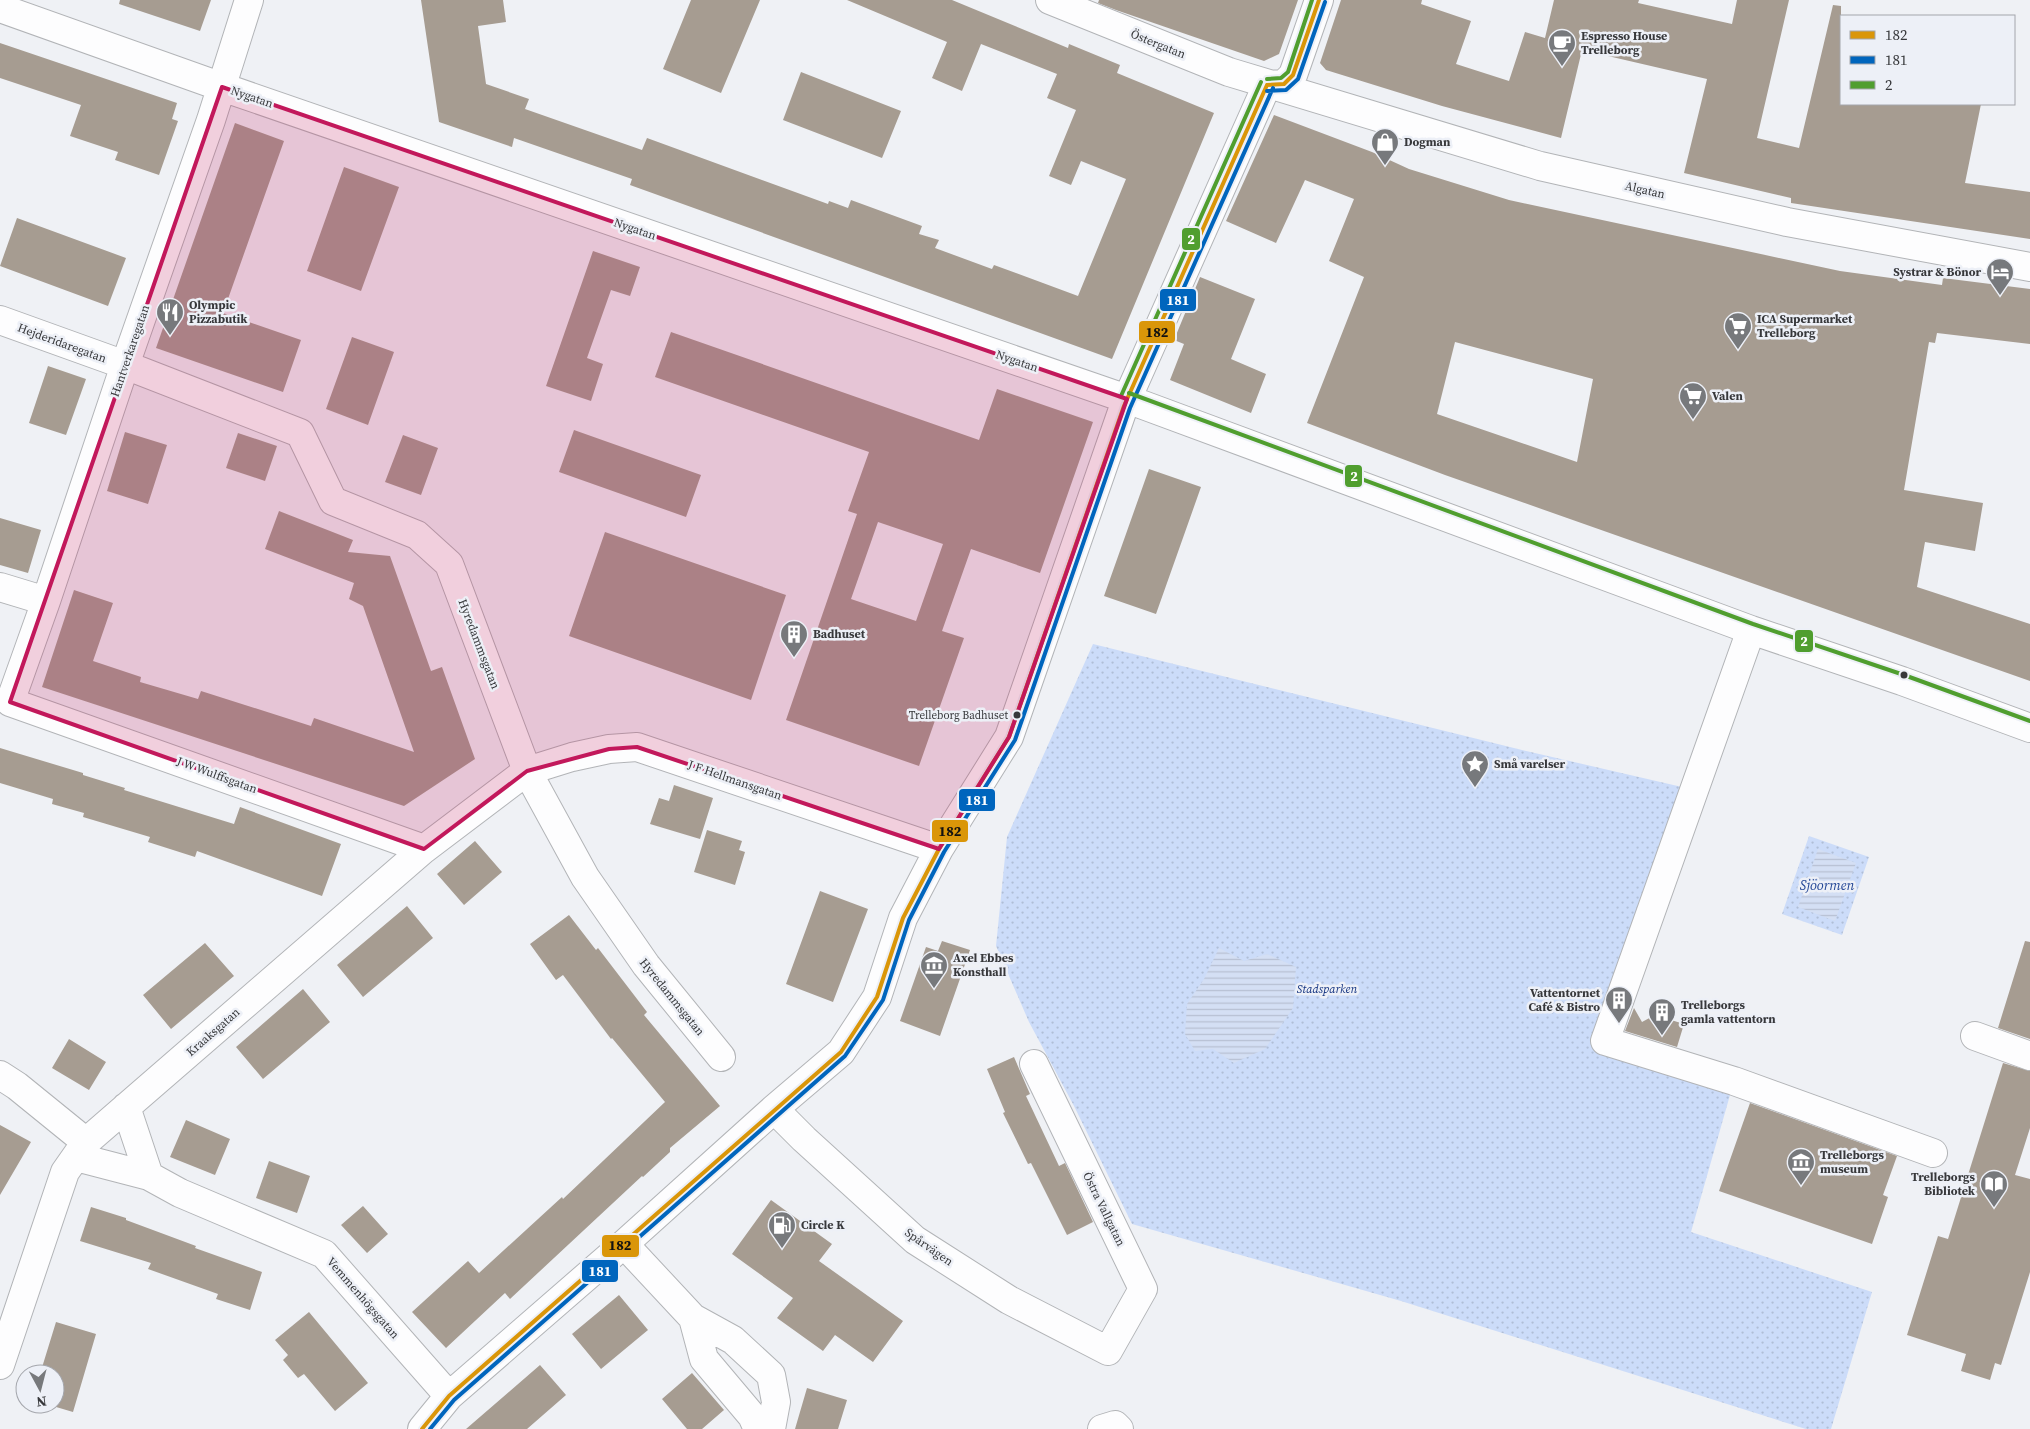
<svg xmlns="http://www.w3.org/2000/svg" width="2030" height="1429" font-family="'Source Serif 4',serif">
	<defs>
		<pattern id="grass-dots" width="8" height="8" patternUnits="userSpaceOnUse" patternTransform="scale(1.25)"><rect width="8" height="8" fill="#ccdcf9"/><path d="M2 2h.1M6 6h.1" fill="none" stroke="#b0bed6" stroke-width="1.8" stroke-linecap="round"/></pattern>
		<pattern id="water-rules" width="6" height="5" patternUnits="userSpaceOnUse" patternTransform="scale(1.25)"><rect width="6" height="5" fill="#d4dff4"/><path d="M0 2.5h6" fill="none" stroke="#b7c0d2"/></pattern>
	</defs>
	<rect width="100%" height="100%" fill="#eff1f5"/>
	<!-- grass -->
	<path fill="url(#grass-dots)" d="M 1093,644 L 1522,750 L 1695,790 L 1605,1040 L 1734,1081 L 1691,1232 L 1872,1292 L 1831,1429 L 1806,1429 L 1401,1301 L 1132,1224 L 1074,1106 L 1029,1022 L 996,946 L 1007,837 Z
		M 1809,836 L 1869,857 L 1842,935 L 1782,914 Z"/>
	<!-- water -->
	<path fill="url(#water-rules)" d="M 1818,849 L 1856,863 L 1835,921 L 1798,907 Z
		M 1219,948 L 1244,961 L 1267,954 L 1296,967 L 1293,1008 L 1265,1049 L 1234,1063 L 1213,1049 L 1195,1051 L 1185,1034 L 1187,1004 L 1204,979 Z"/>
	<!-- building -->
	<path fill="#a69c91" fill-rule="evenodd" d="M 120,0 L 211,0 L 200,31 L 119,4 Z
		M 421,0 L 503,0 L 506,22 L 478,26 L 486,84 L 529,99 L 525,109 L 642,150 L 647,138 L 828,204 L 829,201 L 848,208 L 851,200 L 922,226 L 919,234 L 939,240 L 935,248 L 992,269 L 994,265 L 1078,296 L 1126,179 L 1081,161 L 1071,185 L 1049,176 L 1076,110 L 1047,98 L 1057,74 L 981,44 L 962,91 L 932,78 L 947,42 L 847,0 L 952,0 L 1068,48 L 1069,44 L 1120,65 L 1117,73 L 1214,113 L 1112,359 L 630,185 L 632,179 L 514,138 L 512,147 L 439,122 Z
		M 691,0 L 760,0 L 721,93 L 663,69 Z
		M 1099,0 L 1298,0 L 1279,54 L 1264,61 L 1116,10 L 1098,3 Z
		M 1341,0 L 1422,0 L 1421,4 L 1471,21 L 1456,64 L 1509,81 L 1525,32 L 1545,38 L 1554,0 L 1639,0 L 1638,3 L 1732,24 L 1737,0 L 1789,0 L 1757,138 L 1799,148 L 1833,5 L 1841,6 L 1841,104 L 1981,104 L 1965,183 L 2030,192 L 2030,239 L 1791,203 L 1791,198 L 1684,173 L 1707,79 L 1582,50 L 1561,138 L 1442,106 L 1326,70 L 1320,63 Z
		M 0,43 L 177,103 L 172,119 L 178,121 L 159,175 L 115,160 L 118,152 L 70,136 L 81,105 L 0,78 Z
		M 801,72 L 901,111 L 882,158 L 783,120 Z
		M 1274,115 L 1372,152 L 1409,169 L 1509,200 L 1840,271 L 1942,285 L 1943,278 L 2030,289 L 2030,344 L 1937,333 L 1935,343 L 1929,342 L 1904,490 L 1983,503 L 1975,551 L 1925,542 L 1917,587 L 2030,624 L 2030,681 L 1445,475 L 1307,423 L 1364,277 L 1329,261 L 1354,199 L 1305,180 L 1276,243 L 1226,221 ZM 1455,342 L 1593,379 L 1577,462 L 1437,414 Z
		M 235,123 L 284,141 L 223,313 L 301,340 L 283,392 L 156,348 Z
		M 344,167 L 399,187 L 361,291 L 307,271 Z
		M 17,218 L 126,258 L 108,306 L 0,266 Z
		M 593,251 L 640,267 L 630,296 L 611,290 L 587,358 L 603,364 L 591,401 L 546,386 Z
		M 1200,277 L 1255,299 L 1231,359 L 1266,374 L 1251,413 L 1170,380 L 1184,344 L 1174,340 Z
		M 671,332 L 979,440 L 997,389 L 1093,422 L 1040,573 L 971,549 L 942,631 L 964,638 L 919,766 L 786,720 L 857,514 L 848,511 L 869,452 L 655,377 ZM 878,522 L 943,544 L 916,621 L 851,599 Z
		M 352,337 L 394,352 L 368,425 L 326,409 Z
		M 48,366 L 86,379 L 66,435 L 29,423 Z
		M 574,430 L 701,475 L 686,517 L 559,472 Z
		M 125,432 L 167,445 L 148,504 L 107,491 Z
		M 238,433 L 277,446 L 265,481 L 226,468 Z
		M 403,435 L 438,448 L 421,495 L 385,482 Z
		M 1149,469 L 1201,487 L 1156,614 L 1104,596 Z
		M 279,511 L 353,540 L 348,552 L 390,556 L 431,671 L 442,667 L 475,759 L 404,806 L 42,687 L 74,590 L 113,603 L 93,661 L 141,677 L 140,682 L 198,699 L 201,691 L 311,726 L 314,718 L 414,752 L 363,606 L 349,599 L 354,583 L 265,549 Z
		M 0,518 L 41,530 L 28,573 L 0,565 Z
		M 605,532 L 786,595 L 751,700 L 569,636 Z
		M 0,748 L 83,773 L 83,775 L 125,788 L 124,790 L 234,824 L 240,807 L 341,844 L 322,896 L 197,851 L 195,857 L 148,842 L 150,837 L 83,817 L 84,813 L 52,804 L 53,799 L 0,783 Z
		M 674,785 L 713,798 L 700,839 L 650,824 L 659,798 L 669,801 Z
		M 707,830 L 742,841 L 739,850 L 745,852 L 735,885 L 694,872 Z
		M 475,841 L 502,872 L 464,905 L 437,874 Z
		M 820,891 L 868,909 L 833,1002 L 786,984 Z
		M 407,906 L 433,938 L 363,997 L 337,965 Z
		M 569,915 L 596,950 L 598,948 L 647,1012 L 644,1015 L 720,1106 L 670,1148 L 670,1152 L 643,1177 L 642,1176 L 510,1299 L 505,1293 L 446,1348 L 412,1312 L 468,1261 L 479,1273 L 562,1197 L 563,1199 L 665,1102 L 612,1038 L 611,1039 L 563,975 L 556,980 L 530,944 Z
		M 942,941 L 970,950 L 940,1036 L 900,1021 L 926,947 L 938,951 Z
		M 2025,941 L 2030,942 L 2030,1039 L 1998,1028 Z
		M 205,943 L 234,976 L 171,1029 L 143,995 Z
		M 303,989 L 330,1022 L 263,1079 L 236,1047 Z
		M 1634,1008 L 1642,1022 L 1655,1015 L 1684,1024 L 1677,1047 L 1625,1031 Z
		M 69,1039 L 106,1062 L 89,1090 L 52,1068 Z
		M 1014,1057 L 1030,1094 L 1026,1096 L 1059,1166 L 1065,1163 L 1093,1222 L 1067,1235 L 1031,1163 L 1028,1164 L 1003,1113 L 1005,1112 L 987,1069 Z
		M 2003,1063 L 2030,1071 L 2030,1128 L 2015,1175 L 2030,1179 L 2030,1272 L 2001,1365 L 1995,1363 L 1990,1380 L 1961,1371 L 1966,1354 L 1907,1335 L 1938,1236 L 1948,1239 Z
		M 1750,1103 L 1897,1156 L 1883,1195 L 1888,1197 L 1872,1244 L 1719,1191 Z
		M 186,1120 L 230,1139 L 215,1175 L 170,1157 Z
		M 0,1125 L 31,1142 L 0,1195 Z
		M 269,1161 L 310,1176 L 297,1213 L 256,1198 Z
		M 771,1200 L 832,1244 L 819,1261 L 903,1321 L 873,1362 L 835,1335 L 823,1351 L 777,1318 L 793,1298 L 732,1254 Z
		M 363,1206 L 388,1234 L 367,1253 L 341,1225 Z
		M 91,1207 L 126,1218 L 126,1220 L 196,1246 L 195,1248 L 262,1272 L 250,1310 L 216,1299 L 218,1294 L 148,1269 L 151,1263 L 80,1241 Z
		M 619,1295 L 648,1330 L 601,1369 L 572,1334 Z
		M 309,1312 L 368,1383 L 335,1411 L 304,1374 L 298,1378 L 283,1360 L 288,1355 L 275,1340 Z
		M 56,1322 L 96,1334 L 73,1412 L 46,1404 L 55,1404 L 55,1374 L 40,1374 Z
		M 540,1365 L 566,1395 L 527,1429 L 466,1429 Z
		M 692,1373 L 724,1410 L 702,1429 L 687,1429 L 662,1399 Z
		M 807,1388 L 847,1400 L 838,1429 L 795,1429 Z"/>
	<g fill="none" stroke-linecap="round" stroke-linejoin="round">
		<!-- minor casing -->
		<g stroke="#b2b4b7" stroke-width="30">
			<path id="minor" d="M 249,0 L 211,120 L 125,365 L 46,601 L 10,702 L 424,849
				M 1050,0 L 1229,72 L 1540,166 L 1787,222 L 2030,267
				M 0,8 L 222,87 L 1127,399 L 1751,630 L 1902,681 L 2030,728
				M 1267,85 L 1284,84 L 1293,75 L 1319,0
				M 0,320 L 125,365 L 300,433 L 333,501 L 417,535 L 449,564 L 527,771 L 585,877 L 646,965 L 721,1057
				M 0,587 L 46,601
				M 1751,630 L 1605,1041 L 1734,1081 L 1933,1153
				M 1975,1036 L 2030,1056
				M 0,1075 L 17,1086 L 86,1142
				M 126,1107 L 149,1176
				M 774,1109 L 804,1139 L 915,1240 L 1009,1300 L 1108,1351 L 1143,1289 L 1034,1064
				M 76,1157 L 149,1176 L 180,1193 L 324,1254 L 449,1396
				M 624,1244 L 693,1318 L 733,1340 L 771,1375 L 776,1402 L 771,1429
				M 693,1318 L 704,1359 L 752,1416 L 758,1429
				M 0,1365 L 65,1172 L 86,1142 L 424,849 L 527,771 L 572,757 L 609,749 L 637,747 L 939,849
				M 422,1429 L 449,1396 L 624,1244 L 774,1109 L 841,1052 L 877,997 L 903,918 L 939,849 L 1009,737 L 1124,406 L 1267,85
				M 1102,1429 L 1115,1425 L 1119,1429"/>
		</g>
		<!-- minor -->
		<use href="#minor" stroke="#fdfdfe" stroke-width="28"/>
		<!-- bus-1 casing -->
		<g stroke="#edf0f7" stroke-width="8">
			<path id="bus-1" d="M 1267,85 L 1284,84 L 1293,75 L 1319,0
				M 422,1429 L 449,1396 L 841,1052 L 877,997 L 903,918 L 939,849 L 1009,737 L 1124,406 L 1267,85"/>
		</g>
		<!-- bus-2 casing -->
		<g stroke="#edf0f7" stroke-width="8">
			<path id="bus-2" d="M 1267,91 L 1286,90 L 1298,79 L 1325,2
				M 430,1429 L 454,1400 L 845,1056 L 883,1000 L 909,920 L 944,852 L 1015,740 L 1130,408 L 1273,88"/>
		</g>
		<!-- bus-3 casing -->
		<g stroke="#edf0f7" stroke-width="8">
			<path id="bus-3" d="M 1267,79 L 1281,78 L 1288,72 L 1312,0
				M 1129,393 L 1753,624 L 1904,675 L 2030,721
				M 1121,396 L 1261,82"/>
		</g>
		<!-- bus-1 -->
		<use href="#bus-1" stroke="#da9609" stroke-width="4"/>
		<!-- bus-2 -->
		<use href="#bus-2" stroke="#0065bd" stroke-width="4"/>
		<!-- bus-3 -->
		<use href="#bus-3" stroke="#509e2f" stroke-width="4"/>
	</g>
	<!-- marked area -->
	<path fill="#c2185b" fill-opacity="0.2" stroke="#c2185b" stroke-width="4" stroke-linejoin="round" d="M 222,87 L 1127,399 L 1009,737 L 939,849 L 637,747 L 609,749 L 527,771 L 424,849 L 10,702 Z"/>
	<!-- icons -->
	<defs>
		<g id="cafe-pin" transform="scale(1.4375)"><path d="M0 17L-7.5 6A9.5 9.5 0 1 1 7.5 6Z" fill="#77797c" stroke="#edf0f7"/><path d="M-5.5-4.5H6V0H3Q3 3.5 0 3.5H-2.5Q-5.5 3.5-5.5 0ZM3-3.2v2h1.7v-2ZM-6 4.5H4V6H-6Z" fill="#fff"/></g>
		<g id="shop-pin" transform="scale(1.4375)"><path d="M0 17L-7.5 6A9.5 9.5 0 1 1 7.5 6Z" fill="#77797c" stroke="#edf0f7"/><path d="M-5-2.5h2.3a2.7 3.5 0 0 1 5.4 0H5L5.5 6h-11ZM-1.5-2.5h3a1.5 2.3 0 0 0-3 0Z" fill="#fff"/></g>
		<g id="hotel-pin" transform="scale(1.4375)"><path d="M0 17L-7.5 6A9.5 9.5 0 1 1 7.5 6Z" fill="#77797c" stroke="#edf0f7"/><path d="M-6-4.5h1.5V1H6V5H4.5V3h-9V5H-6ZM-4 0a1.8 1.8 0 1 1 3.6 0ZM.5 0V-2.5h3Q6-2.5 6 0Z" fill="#fff"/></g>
		<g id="restaurant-pin" transform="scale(1.4375)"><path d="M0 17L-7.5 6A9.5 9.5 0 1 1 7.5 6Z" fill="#77797c" stroke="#edf0f7"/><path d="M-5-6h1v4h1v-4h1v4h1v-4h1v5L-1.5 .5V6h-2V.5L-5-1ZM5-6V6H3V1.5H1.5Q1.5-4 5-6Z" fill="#fff"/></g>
		<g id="supermarket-pin" transform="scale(1.4375)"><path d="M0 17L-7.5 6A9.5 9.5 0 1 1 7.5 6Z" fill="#77797c" stroke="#edf0f7"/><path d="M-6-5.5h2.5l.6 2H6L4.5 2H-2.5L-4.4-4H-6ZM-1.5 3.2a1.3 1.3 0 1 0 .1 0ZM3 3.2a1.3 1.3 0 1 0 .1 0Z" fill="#fff"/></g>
		<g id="building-pin" transform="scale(1.4375)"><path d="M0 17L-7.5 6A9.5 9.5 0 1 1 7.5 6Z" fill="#77797c" stroke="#edf0f7"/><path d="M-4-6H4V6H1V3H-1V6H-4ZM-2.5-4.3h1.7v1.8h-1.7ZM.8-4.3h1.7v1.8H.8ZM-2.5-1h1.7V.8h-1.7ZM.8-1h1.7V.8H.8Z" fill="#fff"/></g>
		<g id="sight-pin" transform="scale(1.4375)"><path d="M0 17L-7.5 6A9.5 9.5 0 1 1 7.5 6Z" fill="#77797c" stroke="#edf0f7"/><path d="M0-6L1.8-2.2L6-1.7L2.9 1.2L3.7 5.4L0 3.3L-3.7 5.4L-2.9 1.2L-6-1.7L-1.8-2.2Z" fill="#fff"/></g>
		<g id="museum-pin" transform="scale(1.4375)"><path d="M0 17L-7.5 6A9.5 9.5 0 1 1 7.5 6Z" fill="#77797c" stroke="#edf0f7"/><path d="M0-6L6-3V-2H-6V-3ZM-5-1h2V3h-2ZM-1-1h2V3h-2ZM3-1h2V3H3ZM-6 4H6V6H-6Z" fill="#fff"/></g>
		<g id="library-pin" transform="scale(1.4375)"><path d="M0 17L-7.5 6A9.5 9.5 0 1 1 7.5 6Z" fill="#77797c" stroke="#edf0f7"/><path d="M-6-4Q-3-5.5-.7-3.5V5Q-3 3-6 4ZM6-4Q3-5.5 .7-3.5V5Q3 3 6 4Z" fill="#fff"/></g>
		<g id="fuel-pin" transform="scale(1.4375)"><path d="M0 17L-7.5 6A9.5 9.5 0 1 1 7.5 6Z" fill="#77797c" stroke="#edf0f7"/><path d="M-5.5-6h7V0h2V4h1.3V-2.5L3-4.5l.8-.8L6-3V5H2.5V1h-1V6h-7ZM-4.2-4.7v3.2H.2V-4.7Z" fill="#fff"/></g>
	</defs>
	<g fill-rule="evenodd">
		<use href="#cafe-pin" x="1562" y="43"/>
		<use href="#shop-pin" x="1385" y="142"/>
		<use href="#hotel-pin" x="2000" y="272"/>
		<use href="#restaurant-pin" x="170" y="312"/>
		<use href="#supermarket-pin" x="1738" y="326"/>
		<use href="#supermarket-pin" x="1693" y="396"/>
		<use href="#building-pin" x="794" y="634"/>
		<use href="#sight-pin" x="1475" y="764"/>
		<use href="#museum-pin" x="934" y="965"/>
		<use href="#building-pin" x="1619" y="1000"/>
		<use href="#building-pin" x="1662" y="1012"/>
		<use href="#museum-pin" x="1801" y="1162"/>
		<use href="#library-pin" x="1994" y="1184"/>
		<use href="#fuel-pin" x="782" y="1225"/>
	</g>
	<!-- markers -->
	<g fill="#37383b" stroke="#edf0f7" stroke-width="2">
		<circle cx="1904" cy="675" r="4.5"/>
		<circle cx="1017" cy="715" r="4.5"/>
	</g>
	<g text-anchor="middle" stroke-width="5" stroke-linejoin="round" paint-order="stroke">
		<!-- bus labels -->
		<g font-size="11" fill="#37383b" stroke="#edf0f7" text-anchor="end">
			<text x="1008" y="719">Trelleborg Badhuset</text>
		</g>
		<!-- poi labels -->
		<g font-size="12" font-weight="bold" fill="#37383b" stroke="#edf0f7" text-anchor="start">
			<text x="1581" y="40">Espresso House<tspan x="1581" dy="14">Trelleborg</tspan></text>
			<text x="1404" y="146">Dogman</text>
			<text x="1981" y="276" text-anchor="end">Systrar &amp; Bönor</text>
			<text x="189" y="309">Olympic<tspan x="189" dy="14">Pizzabutik</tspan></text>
			<text x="1757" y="323">ICA Supermarket<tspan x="1757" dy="14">Trelleborg</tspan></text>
			<text x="1712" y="400">Valen</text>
			<text x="813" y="638">Badhuset</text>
			<text x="1494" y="768">Små varelser</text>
			<text x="953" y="962">Axel Ebbes<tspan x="953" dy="14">Konsthall</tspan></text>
			<text x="1600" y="997" text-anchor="end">Vattentornet<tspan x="1600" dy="14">Café &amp; Bistro</tspan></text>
			<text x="1681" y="1009">Trelleborgs<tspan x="1681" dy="14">gamla vattentorn</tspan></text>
			<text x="1820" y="1159">Trelleborgs<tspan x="1820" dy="14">museum</tspan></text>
			<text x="1975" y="1181" text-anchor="end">Trelleborgs<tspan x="1975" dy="14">Bibliotek</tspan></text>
			<text x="801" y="1229">Circle K</text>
		</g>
		<!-- street labels -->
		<g font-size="12" fill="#37383b" stroke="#edf0f7">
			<text transform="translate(1158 44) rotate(22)" y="4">Östergatan</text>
			<text transform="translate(252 97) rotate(19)" y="4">Nygatan</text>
			<text transform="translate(1645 190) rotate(13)" y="4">Algatan</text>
			<text transform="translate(635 229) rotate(19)" y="4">Nygatan</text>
			<text transform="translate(62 343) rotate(20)" y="4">Hejderidaregatan</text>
			<text transform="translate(130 351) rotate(-71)" y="4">Hantverkaregatan</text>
			<text transform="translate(1017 361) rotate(19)" y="4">Nygatan</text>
			<text transform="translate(479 644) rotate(69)" y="4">Hyredammsgatan</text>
			<text transform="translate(217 775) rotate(20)" y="4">J W Wulffsgatan</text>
			<text transform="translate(735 780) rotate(19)" y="4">J F Hellmansgatan</text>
			<text transform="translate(672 997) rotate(51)" y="4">Hyredammsgatan</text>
			<text transform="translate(213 1032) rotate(-41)" y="4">Kraaksgatan</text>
			<text transform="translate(1104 1209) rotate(64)" y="4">Östra Vallgatan</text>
			<text transform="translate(929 1247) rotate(35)" y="4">Spårvägen</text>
			<text transform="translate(363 1298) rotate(49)" y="4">Vemmenhögsgatan</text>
		</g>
		<!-- park labels -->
		<g font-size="12" font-style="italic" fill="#133380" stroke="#edf0f7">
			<text x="1327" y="993">Stadsparken</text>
		</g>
		<!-- water labels -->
		<g font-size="14" font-style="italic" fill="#244796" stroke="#edf0f7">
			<text x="1827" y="890">Sjöormen</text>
		</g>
	</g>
	<g stroke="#edf0f7" stroke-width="2">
		<rect x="1181" y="227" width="20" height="24" rx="5" fill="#509e2f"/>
		<rect x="1159" y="288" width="38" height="24" rx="5" fill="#0065bd"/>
		<rect x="1138" y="320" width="38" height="24" rx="5" fill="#da9609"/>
		<rect x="1344" y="464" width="19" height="24" rx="5" fill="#509e2f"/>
		<rect x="1794" y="629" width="20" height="24" rx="5" fill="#509e2f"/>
		<rect x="958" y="788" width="38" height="24" rx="5" fill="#0065bd"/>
		<rect x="931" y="819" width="38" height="24" rx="5" fill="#da9609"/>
		<rect x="601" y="1234" width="39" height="24" rx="5" fill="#da9609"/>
		<rect x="581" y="1259" width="38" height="24" rx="5" fill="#0065bd"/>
	</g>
	<g font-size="14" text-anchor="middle" font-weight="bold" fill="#fff">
		<text x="1191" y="244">2</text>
		<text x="1178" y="305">181</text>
		<text x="1354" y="481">2</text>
		<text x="1804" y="646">2</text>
		<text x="977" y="805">181</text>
		<text x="600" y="1276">181</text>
	</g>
	<g font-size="14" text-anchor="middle" font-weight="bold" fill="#111">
		<text x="1157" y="337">182</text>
		<text x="950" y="836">182</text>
		<text x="620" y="1250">182</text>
	</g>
	<!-- legend -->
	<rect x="1840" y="15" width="175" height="90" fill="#edf0f7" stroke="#a4a6ac"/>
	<rect x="1850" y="31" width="25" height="8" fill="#da9609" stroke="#a4a6ac"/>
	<text x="1885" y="40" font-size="15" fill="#37383b">182</text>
	<rect x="1850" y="56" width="25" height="8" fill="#0065bd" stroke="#a4a6ac"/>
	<text x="1885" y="65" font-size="15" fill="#37383b">181</text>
	<rect x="1850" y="81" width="25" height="8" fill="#509e2f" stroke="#a4a6ac"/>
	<text x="1885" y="90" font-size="15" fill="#37383b">2</text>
	<!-- north arrow -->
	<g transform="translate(40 1389) rotate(173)"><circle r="24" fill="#edf0f7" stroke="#a4a6ac"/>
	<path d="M0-4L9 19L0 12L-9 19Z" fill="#77797c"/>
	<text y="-8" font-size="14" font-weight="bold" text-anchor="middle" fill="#37383b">N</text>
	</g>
</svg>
